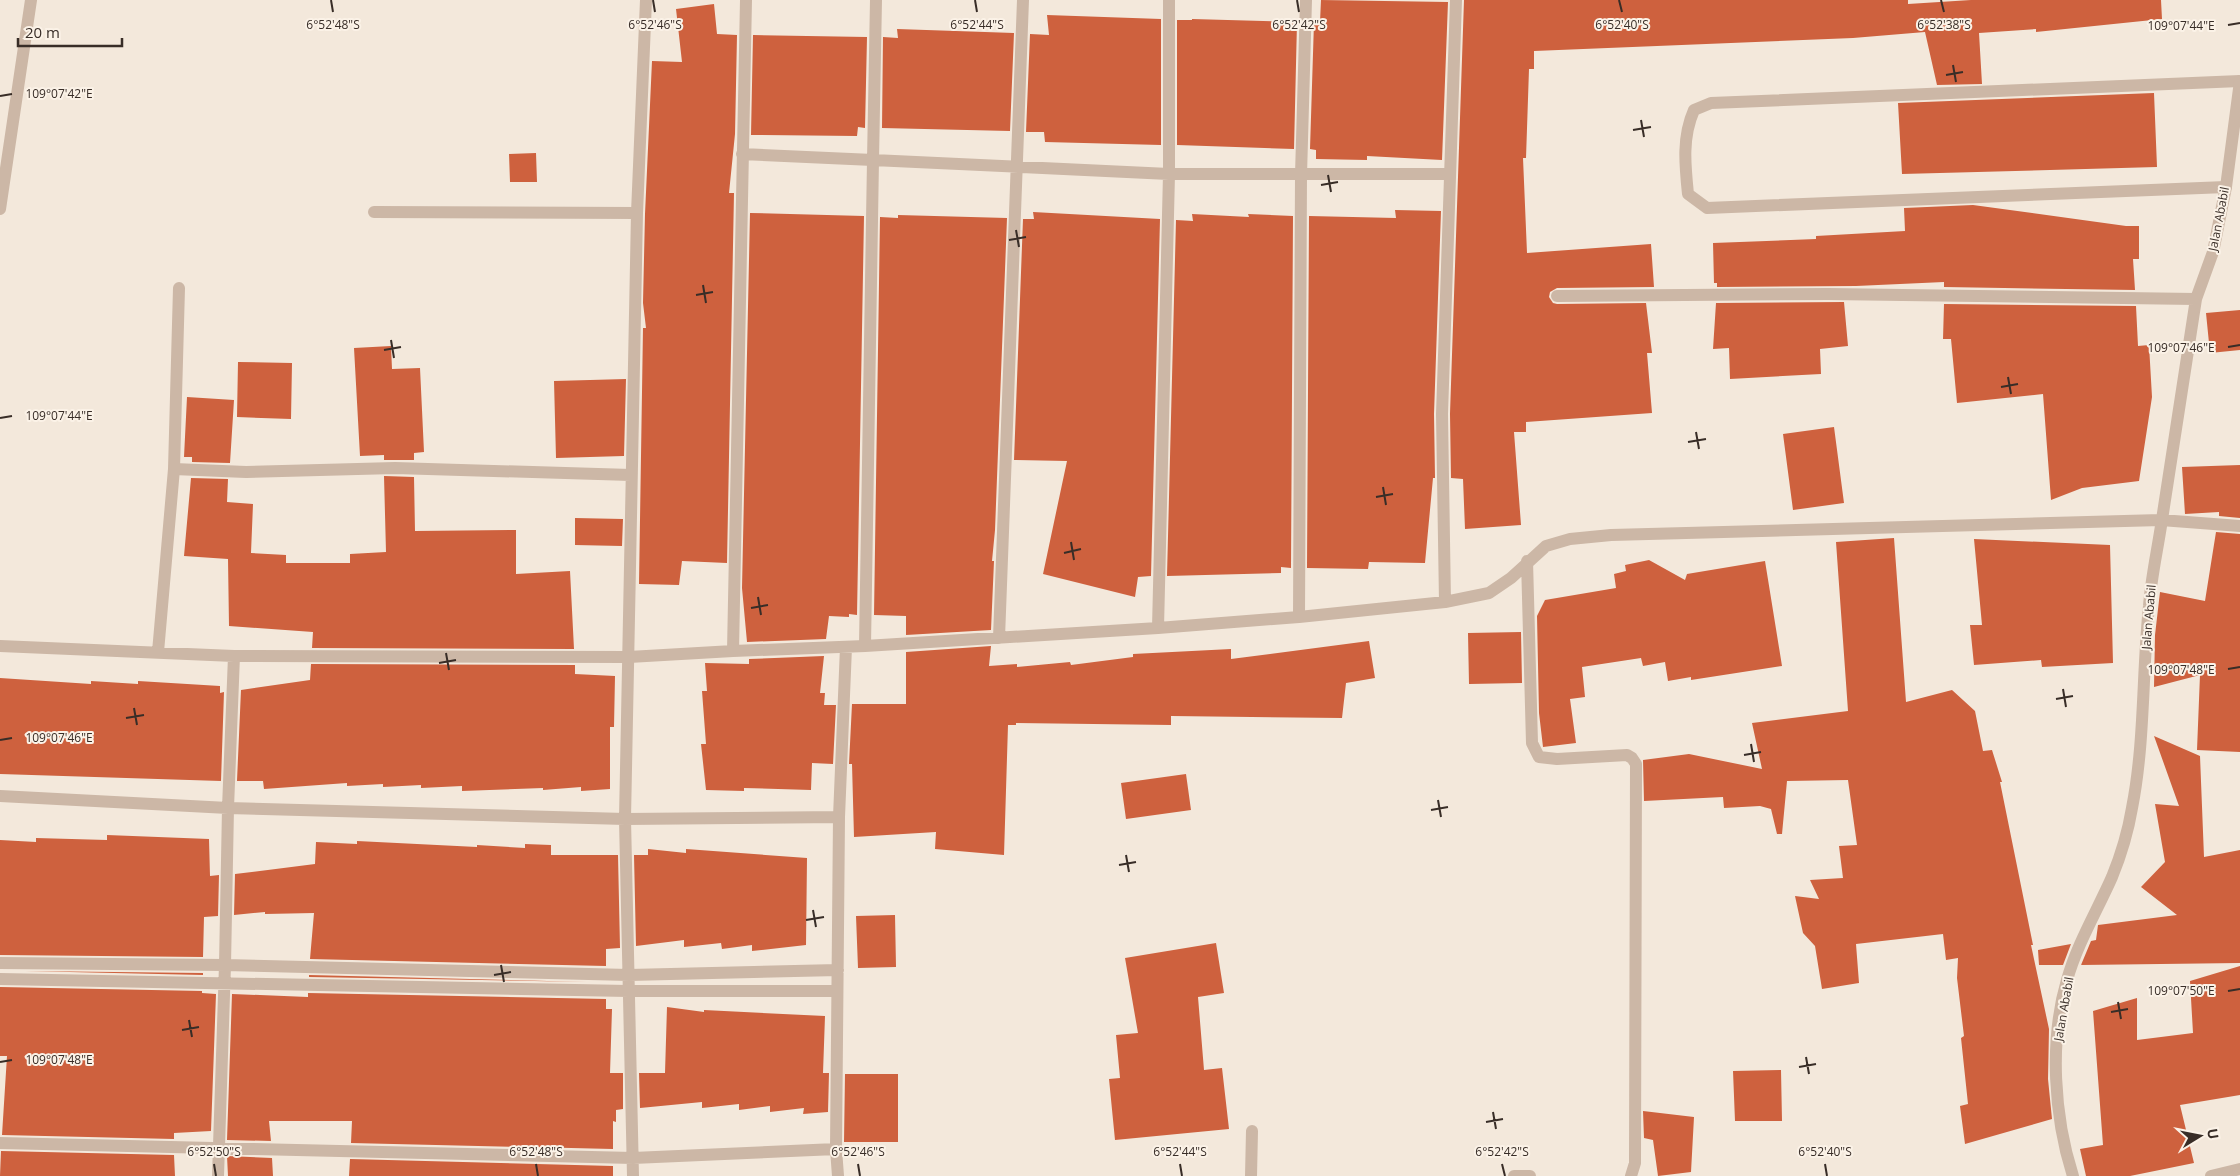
<svg xmlns="http://www.w3.org/2000/svg" width="2240" height="1176" font-family="'Open Sans',sans-serif">
	<rect width="100%" height="100%" fill="#f3e8db"/>
	<!-- building -->
	<path fill="#ce613e" d="M 1321,0 L 1448,2 L 1442,160 L 1367,156 L 1367,160 L 1316,159 L 1316,150 L 1310,149 L 1314,22 L 1320,22 Z
		M 1464,0 L 1908,0 L 1908,4 L 1971,0 L 2161,0 L 2162,19 L 2036,32 L 2036,29 L 1979,33 L 1982,84 L 1937,85 L 1925,32 L 1853,38 L 1534,51 L 1534,69 L 1529,69 L 1526,158 L 1523,158 L 1527,253 L 1651,244 L 1654,287 L 1557,288 L 1550,292 L 1549,297 L 1553,303 L 1557,304 L 1646,303 L 1652,353 L 1647,353 L 1652,413 L 1526,422 L 1526,432 L 1514,432 L 1521,525 L 1465,529 L 1463,479 L 1451,478 L 1450,414 Z
		M 714,4 L 717,34 L 737,35 L 735,134 L 729,193 L 734,193 L 727,563 L 682,561 L 679,585 L 639,584 L 643,328 L 646,328 L 643,303 L 645,214 L 652,61 L 682,62 L 676,9 Z
		M 1047,15 L 1161,19 L 1161,145 L 1045,142 L 1044,132 L 1026,132 L 1030,34 L 1049,35 Z
		M 1192,19 L 1297,22 L 1294,149 L 1177,145 L 1177,20 L 1192,20 Z
		M 897,29 L 1014,33 L 1010,131 L 882,128 L 883,37 L 898,38 Z
		M 753,35 L 867,37 L 865,128 L 858,127 L 857,136 L 751,135 Z
		M 2154,93 L 2157,167 L 1902,174 L 1898,103 Z
		M 536,153 L 537,182 L 510,182 L 509,154 Z
		M 1973,205 L 2126,226 L 2139,226 L 2139,259 L 2133,259 L 2135,290 L 1944,287 L 1944,282 L 1856,286 L 1717,287 L 1717,283 L 1714,283 L 1713,243 L 1816,239 L 1816,236 L 1905,231 L 1904,208 Z
		M 1395,210 L 1441,211 L 1434,414 L 1435,478 L 1433,478 L 1425,563 L 1369,562 L 1368,569 L 1307,568 L 1309,216 L 1396,218 Z
		M 1033,212 L 1160,219 L 1151,576 L 1138,577 L 1135,597 L 1043,574 L 1067,461 L 1014,460 L 1023,219 L 1034,219 Z
		M 750,213 L 864,216 L 857,615 L 849,614 L 849,617 L 829,616 L 826,639 L 747,642 L 742,588 Z
		M 1192,214 L 1249,217 L 1248,214 L 1293,216 L 1291,568 L 1281,567 L 1281,573 L 1167,576 L 1176,220 L 1193,221 Z
		M 898,215 L 1007,218 L 995,530 L 992,561 L 994,561 L 991,630 L 906,635 L 906,616 L 874,615 L 880,217 L 898,218 Z
		M 1844,302 L 1848,346 L 1820,349 L 1821,374 L 1730,379 L 1729,348 L 1713,349 L 1716,303 Z
		M 1944,304 L 2136,306 L 2138,346 L 2149,345 L 2152,397 L 2139,481 L 2082,488 L 2051,500 L 2043,394 L 1957,403 L 1951,339 L 1943,339 Z
		M 2240,310 L 2240,350 L 2210,353 L 2206,313 Z
		M 391,346 L 392,369 L 420,368 L 424,452 L 414,453 L 414,460 L 384,460 L 384,455 L 360,456 L 354,348 Z
		M 238,362 L 292,363 L 291,419 L 237,417 Z
		M 626,379 L 624,456 L 556,458 L 554,381 Z
		M 187,397 L 234,400 L 230,463 L 192,462 L 192,457 L 184,457 Z
		M 1834,427 L 1844,503 L 1793,510 L 1783,434 Z
		M 2240,465 L 2240,518 L 2219,516 L 2219,512 L 2185,514 L 2182,467 Z
		M 384,476 L 414,477 L 415,531 L 516,530 L 516,574 L 570,571 L 574,649 L 312,648 L 313,632 L 229,626 L 228,559 L 184,556 L 191,478 L 228,479 L 227,502 L 253,504 L 251,553 L 286,555 L 286,563 L 350,563 L 350,554 L 386,552 Z
		M 575,518 L 623,519 L 622,546 L 575,545 Z
		M 2216,532 L 2240,534 L 2240,752 L 2197,750 L 2200,675 L 2154,687 L 2155,635 L 2160,592 L 2205,601 Z
		M 1894,538 L 1906,702 L 1952,690 L 1975,711 L 1983,751 L 1992,750 L 2002,782 L 2000,782 L 2033,945 L 2031,945 L 2049,1029 L 2048,1079 L 2052,1119 L 1965,1144 L 1960,1106 L 1968,1104 L 1961,1038 L 1964,1036 L 1957,978 L 1958,958 L 1946,960 L 1943,934 L 1856,944 L 1859,983 L 1822,989 L 1815,946 L 1803,933 L 1795,896 L 1819,899 L 1810,880 L 1843,878 L 1839,846 L 1857,845 L 1848,780 L 1787,781 L 1782,834 L 1777,834 L 1771,809 L 1760,806 L 1724,808 L 1723,797 L 1644,801 L 1643,760 L 1689,754 L 1762,769 L 1752,723 L 1848,711 L 1836,542 Z
		M 1974,539 L 2110,545 L 2113,663 L 2042,667 L 2041,660 L 1974,665 L 1970,625 L 1982,625 Z
		M 1649,560 L 1685,580 L 1687,574 L 1765,561 L 1782,666 L 1691,680 L 1691,677 L 1668,681 L 1665,662 L 1643,666 L 1641,658 L 1582,667 L 1585,697 L 1570,699 L 1576,743 L 1543,747 L 1539,713 L 1537,616 L 1545,600 L 1616,588 L 1614,574 L 1626,571 L 1625,565 Z
		M 1521,632 L 1522,683 L 1469,684 L 1468,633 Z
		M 1369,641 L 1375,678 L 1346,683 L 1342,718 L 1171,716 L 1171,725 L 1016,723 L 1016,725 L 1008,725 L 1004,855 L 935,849 L 936,832 L 854,837 L 852,764 L 849,764 L 852,704 L 906,704 L 906,652 L 991,646 L 989,666 L 1017,664 L 1017,667 L 1070,662 L 1071,665 L 1133,657 L 1133,654 L 1231,649 L 1231,659 Z
		M 824,656 L 820,693 L 825,693 L 824,705 L 836,705 L 833,764 L 812,763 L 811,790 L 744,788 L 744,791 L 706,790 L 701,744 L 706,744 L 702,691 L 707,691 L 705,663 L 749,664 L 749,659 Z
		M 311,664 L 575,665 L 575,674 L 615,676 L 614,727 L 610,727 L 610,789 L 581,791 L 581,787 L 543,790 L 543,788 L 462,791 L 462,786 L 421,788 L 421,785 L 383,787 L 383,784 L 347,786 L 347,783 L 264,789 L 263,781 L 237,781 L 241,690 L 310,680 Z
		M 0,678 L 91,684 L 91,681 L 138,684 L 138,681 L 220,686 L 220,693 L 224,692 L 221,781 L 0,774 Z
		M 2154,736 L 2200,756 L 2204,857 L 2240,850 L 2240,963 L 2081,965 L 2091,941 L 2096,940 L 2098,925 L 2177,915 L 2141,887 L 2165,862 L 2155,804 L 2179,806 Z
		M 1186,774 L 1191,810 L 1126,819 L 1121,783 Z
		M 107,835 L 209,839 L 210,876 L 219,875 L 218,916 L 204,917 L 203,957 L 0,955 L 0,840 L 36,842 L 36,838 L 107,840 Z
		M 357,841 L 477,847 L 477,845 L 525,848 L 525,844 L 551,845 L 551,855 L 618,855 L 620,948 L 606,949 L 606,966 L 310,959 L 314,913 L 265,914 L 265,912 L 234,915 L 235,874 L 315,864 L 316,842 L 357,844 Z
		M 648,849 L 686,853 L 686,849 L 807,858 L 806,945 L 752,951 L 752,945 L 722,949 L 721,943 L 684,947 L 684,940 L 636,946 L 634,855 L 648,855 Z
		M 895,915 L 896,967 L 858,968 L 856,916 Z
		M 1216,943 L 1224,993 L 1198,997 L 1204,1070 L 1222,1068 L 1229,1129 L 1115,1140 L 1109,1079 L 1120,1078 L 1116,1035 L 1138,1033 L 1125,958 Z
		M 2071,944 L 2063,965 L 2039,965 L 2038,950 Z
		M 2240,966 L 2240,1095 L 2180,1105 L 2194,1163 L 2130,1176 L 2086,1176 L 2080,1149 L 2103,1145 L 2093,1011 L 2137,998 L 2137,1040 L 2193,1033 L 2190,981 Z
		M 25,971 L 203,973 L 203,975 Z
		M 309,975 L 587,982 L 309,977 Z
		M 0,987 L 202,991 L 202,993 L 216,994 L 211,1131 L 174,1133 L 174,1139 L 2,1135 L 7,1056 L 0,1056 Z
		M 308,993 L 606,999 L 606,1009 L 612,1009 L 610,1073 L 623,1073 L 623,1109 L 616,1110 L 616,1122 L 613,1121 L 613,1149 L 351,1143 L 352,1121 L 269,1121 L 271,1141 L 227,1140 L 232,994 L 308,997 Z
		M 667,1007 L 704,1012 L 704,1010 L 825,1016 L 823,1073 L 829,1073 L 828,1112 L 803,1114 L 804,1108 L 770,1112 L 770,1106 L 739,1110 L 739,1104 L 702,1108 L 702,1102 L 640,1108 L 639,1073 L 665,1073 Z
		M 1781,1070 L 1782,1121 L 1735,1121 L 1733,1071 Z
		M 845,1074 L 898,1074 L 898,1142 L 844,1142 Z
		M 1643,1111 L 1694,1117 L 1691,1172 L 1658,1176 L 1653,1140 L 1644,1138 Z
		M 1,1151 L 174,1155 L 175,1176 L 0,1176 Z
		M 227,1156 L 272,1158 L 273,1176 L 228,1176 Z
		M 350,1159 L 613,1166 L 613,1176 L 349,1176 Z"/>
	<g fill="none" stroke-linecap="round" stroke-linejoin="round">
		<!-- lane -->
		<path stroke="#ccb7a6" stroke-width="12" d="M 2226,187 L 1707,208 L 1688,194 C 1685,165 1682,137 1694,110 L 1711,103 L 2240,81"/>
		<!-- street -->
		<path stroke="#ccb7a6" stroke-width="12" d="M 742,154 L 873,160 L 876,0
			M 0,209 L 31,0
			M 374,212 L 637,213
			M 1557,296 L 1828,294 L 2196,299
			M 174,469 L 246,472 L 395,468 L 631,475
			M 1527,561 L 1532,743 L 1539,757 L 1557,759 L 1627,755 L 1632,758 L 1636,764 L 1635,1163 L 1631,1176
			M 1445,602 L 1489,593 L 1511,578 L 1546,546 L 1570,539 L 1611,535 L 2161,520 L 2240,526
			M 1299,617 L 1301,175 L 1306,0
			M 1158,628 L 1169,174 L 1169,0
			M 999,638 L 1023,0
			M 0,646 L 234,656 L 629,657 L 733,651 L 865,646 L 1158,628 L 1299,617 L 1445,602 L 1442,414 L 1456,0
			M 865,646 L 873,160 L 1169,174 L 1450,174
			M 733,651 L 746,0
			M 158,652 L 174,469 L 179,288
			M 0,796 L 228,808 L 625,819 L 839,817
			M 0,963 L 225,965 L 629,975 L 838,970
			M 0,979 L 628,991 L 837,991
			M 0,1143 L 633,1158 L 836,1149
			M 218,1176 L 225,965 L 228,808 L 234,656
			M 633,1176 L 625,819 L 637,213 L 646,0
			M 838,1176 L 836,1149 L 839,817 L 846,647
			M 1251,1176 L 1252,1131
			M 1514,1176 L 1530,1176
			M 2073,1176 C 2054,1117 2049,1041 2067,980 C 2077,944 2097,911 2112,877 C 2121,855 2128,832 2132,808 C 2145,742 2142,673 2149,606 C 2151,579 2157,552 2161,526 C 2172,450 2185,375 2196,299 L 2213,252 L 2226,187 L 2240,81
			M 2211,1176 L 2240,1169"/>
	</g>
	<!-- ticks -->
	<path fill="none" stroke="#382d27" stroke-width="2" d="M 331,0 L 333,12M 653,0 L 655,12M 975,0 L 977,12M 1297,0 L 1299,12M 1619,0 L 1622,12M 1941,0 L 1944,12M 2228,25 L 2240,23M 1953,65 L 1956,82M 1946,75 L 1963,72M 0,96 L 12,94M 1641,120 L 1644,137M 1633,130 L 1651,127M 1328,175 L 1331,192M 1321,185 L 1338,182M 1016,230 L 1019,247M 1009,240 L 1026,237M 703,285 L 706,303M 696,295 L 713,292M 391,340 L 394,358M 2228,347 L 2240,345M 384,350 L 401,347M 2008,377 L 2011,394M 2001,387 L 2018,384M 0,418 L 12,416M 1696,432 L 1699,449M 1688,442 L 1706,439M 1383,487 L 1386,505M 1376,497 L 1393,494M 1071,542 L 1074,560M 1064,553 L 1081,549M 758,597 L 761,615M 751,608 L 768,605M 446,653 L 449,670M 439,663 L 456,660M 2228,669 L 2240,667M 2063,689 L 2066,707M 2056,699 L 2073,696M 134,708 L 137,725M 126,718 L 144,715M 0,740 L 12,738M 1751,744 L 1754,762M 1744,755 L 1761,752M 1438,800 L 1441,817M 1431,810 L 1448,807M 1126,855 L 1129,872M 1119,865 L 1136,862M 813,910 L 816,927M 806,920 L 824,917M 501,965 L 504,982M 494,975 L 511,972M 2228,991 L 2240,989M 2118,1002 L 2121,1019M 2111,1012 L 2128,1009M 189,1020 L 192,1037M 182,1030 L 199,1027M 1806,1057 L 1809,1074M 0,1062 L 12,1060M 1799,1067 L 1816,1064M 1493,1112 L 1496,1129M 1486,1122 L 1503,1119M 214,1164 L 216,1176M 536,1164 L 538,1176M 858,1164 L 860,1176M 1180,1164 L 1182,1176M 1502,1164 L 1505,1176M 1825,1164 L 1827,1176"/>
	<g text-anchor="middle" stroke-width="4" stroke-linejoin="round" paint-order="stroke">
		<!-- street labels -->
		<g font-size="12" fill="#382d27" stroke="#fbf2e7">
			<text transform="translate(2219 219) rotate(-79)" y="4">Jalan Ababil</text>
			<text transform="translate(2149 617) rotate(-85)" y="4">Jalan Ababil</text>
			<text transform="translate(2064 1009) rotate(-80)" y="4">Jalan Ababil</text>
		</g>
	</g>
	<g font-size="12" text-anchor="middle" fill="#382d27" stroke="#fbf2e7" stroke-width="4" stroke-linejoin="round" paint-order="stroke">
		<text x="333" y="29">6°52'48"S</text>
		<text x="655" y="29">6°52'46"S</text>
		<text x="977" y="29">6°52'44"S</text>
		<text x="1299" y="29">6°52'42"S</text>
		<text x="1622" y="29">6°52'40"S</text>
		<text x="1944" y="29">6°52'38"S</text>
		<text x="2181" y="30">109°07'44"E</text>
		<text x="59" y="98">109°07'42"E</text>
		<text x="2181" y="352">109°07'46"E</text>
		<text x="59" y="420">109°07'44"E</text>
		<text x="2181" y="674">109°07'48"E</text>
		<text x="59" y="742">109°07'46"E</text>
		<text x="2181" y="995">109°07'50"E</text>
		<text x="59" y="1064">109°07'48"E</text>
		<text x="214" y="1156">6°52'50"S</text>
		<text x="536" y="1156">6°52'48"S</text>
		<text x="858" y="1156">6°52'46"S</text>
		<text x="1180" y="1156">6°52'44"S</text>
		<text x="1502" y="1156">6°52'42"S</text>
		<text x="1825" y="1156">6°52'40"S</text>
	</g>
	<!-- north arrow -->
	<g transform="translate(2200 1136) rotate(80)" stroke="#fbf2e7" stroke-width="4" paint-order="stroke">
	<path d="M0-4L9 19L0 12L-9 19Z" fill="#382d27"/>
	<text y="-8" font-size="14" font-weight="bold" text-anchor="middle" fill="#382d27">U</text>
	</g>
	<!-- scale -->
	<path d="M18 38v8h104v-8" fill="none" stroke="#382d27" stroke-width="2.5"/>
	<text x="25" y="38" font-size="15" fill="#382d27" stroke="#fbf2e7" stroke-width="4" paint-order="stroke">20 m</text>
</svg>
